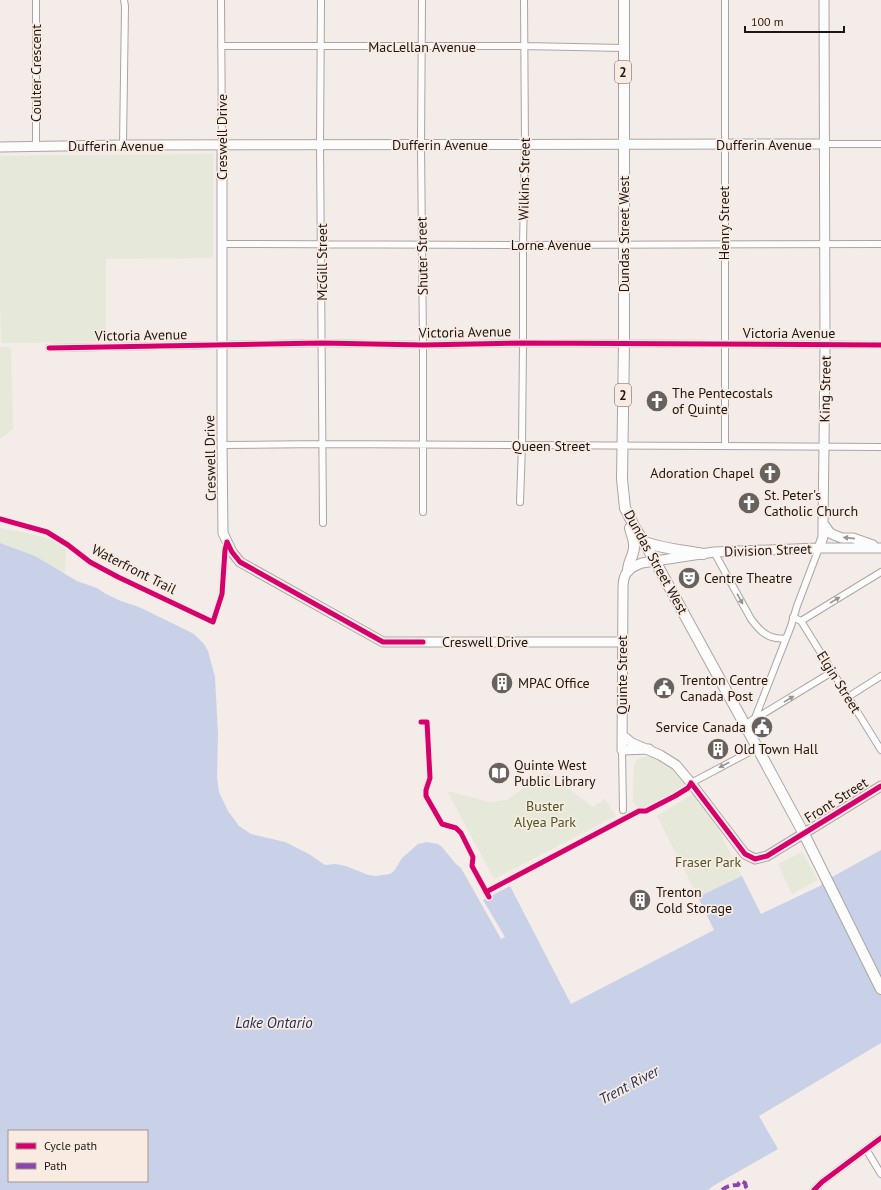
<svg xmlns="http://www.w3.org/2000/svg" width="881" height="1190" font-family="'PT Sans',sans-serif">
	<rect width="100%" height="100%" fill="#f4ece8"/>
	<!-- green -->
	<path fill="#e6e8d9" d="M 213,154 L 213,258 L 106,259 L 106,342 L 1,343 L 0,298 L 0,156 Z
		M 0,347 L 11,347 L 13,429 L 0,439 Z
		M 0,528 L 32,534 L 54,540 L 66,550 L 65,574 L 30,554 L 0,544 Z
		M 652,756 C 662,763 685,774 685,787 L 644,810 L 638,808 L 633,801 L 634,764 L 639,758 Z
		M 546,772 L 593,807 L 605,799 L 616,816 L 494,879 L 447,791 L 490,802 L 507,800 Z
		M 698,791 L 742,876 L 698,897 L 657,816 Z
		M 802,852 L 818,880 L 792,894 L 778,864 Z"/>
	<!-- water -->
	<path fill="#c8d1e7" fill-rule="evenodd" d="M 0,543 L 35,556 L 77,581 L 97,588 L 106,594 L 121,601 L 139,607 L 182,628 L 194,634 L 204,644 L 208,651 L 215,677 L 218,734 L 217,777 L 219,792 L 228,811 L 239,826 L 251,834 L 285,842 L 309,854 L 325,865 L 335,864 L 346,866 L 368,875 L 376,876 L 390,874 L 394,871 L 402,858 L 418,844 L 427,842 L 438,844 L 442,847 L 456,864 L 461,868 L 501,939 L 505,937 L 483,900 L 510,886 L 571,1004 L 714,930 L 698,897 L 742,876 L 761,914 L 822,885 L 821,883 L 881,850 L 881,1043 L 759,1116 L 778,1149 L 713,1186 L 708,1190 L 0,1190 ZM 9,1131 L 147,1131 L 147,1181 L 9,1181 Z"/>
	<g fill="none" stroke-linecap="round" stroke-linejoin="round">
		<!-- street casing -->
		<g stroke="#aba5a2" stroke-width="8">
			<path id="street" d="M 36,0 L 36,146
				M 221,0 L 222,145
				M 321,0 L 320,145 L 323,523
				M 422,0 L 421,145 L 423,345 L 423,512
				M 221,46 L 524,46 L 623,48
				M 825,144 L 881,144
				M 123,145 L 125,6 L 124,0
				M 222,244 L 523,245 L 881,244
				M 49,348 L 322,343 L 423,345 L 523,343 L 881,345
				M 222,445 L 322,444 L 881,447
				M 725,446 L 725,0
				M 520,502 L 522,445 L 523,343 L 523,245 L 525,145 L 524,0
				M 714,552 L 751,619 C 757,627 765,637 776,638 C 779,639 782,638 786,639
				M 793,617 L 801,621 L 881,750
				M 801,621 L 881,572
				M 848,697 L 881,676
				M 755,718 L 791,626 L 797,606 L 819,548
				M 745,725 L 755,718 L 763,714 L 832,672
				M 622,750 L 623,810
				M 691,783 L 757,748
				M 866,1149 L 881,1174
				M 814,1190 L 822,1182 L 881,1138"/>
		</g>
		<!-- secondary casing -->
		<g stroke="#aba5a2" stroke-width="11">
			<path id="secondary" d="M 222,145 L 222,445 L 223,533 L 232,552 L 240,562 L 383,642 L 622,642
				M 0,147 L 123,145 L 825,144
				M 823,523 L 830,533 L 834,535 L 842,538 L 853,538 L 873,545
				M 819,548 L 823,537 L 823,523 L 824,447 L 825,345 L 824,0
				M 622,735 L 632,743 L 660,755 L 676,765 L 691,783 L 745,854 L 755,859 L 767,856 L 881,786
				M 649,749 L 622,750 L 623,588 C 623,573 628,568 642,563 L 714,552 L 819,548 L 881,548"/>
		</g>
		<!-- primary casing -->
		<g stroke="#aba5a2" stroke-width="12">
			<path id="primary" d="M 624,0 L 624,343 L 622,479 L 625,508 L 634,526 L 655,561 L 745,725 L 804,834 L 881,989
				M 642,541 C 662,549 682,550 703,554
				M 628,571 C 628,561 634,556 634,547 C 635,540 631,534 630,528"/>
		</g>
		<!-- street -->
		<use href="#street" stroke="#fdfcfc" stroke-width="6"/>
		<!-- secondary -->
		<use href="#secondary" stroke="#fdfcfc" stroke-width="9"/>
		<!-- primary -->
		<use href="#primary" stroke="#fdfcfc" stroke-width="10"/>
		<!-- quiet -->
		<path stroke="#8e44ad" stroke-width="4" stroke-dasharray="8 4" stroke-linecap="butt" d="M 722,1190 C 727,1186 732,1185 738,1185 L 739,1183 L 741,1181 L 745,1183 L 746,1187 L 748,1190"/>
		<!-- cycleway casing -->
		<g stroke="#faebe2" stroke-width="8">
			<path id="cycleway" d="M 49,348 L 322,343 L 423,345 L 523,343 L 881,345
				M 0,519 L 47,532 L 68,545 L 90,562 L 118,577 L 213,622 L 222,594 L 225,550 L 227,542
				M 227,542 L 232,552 L 240,562 L 383,642 L 423,642
				M 421,722 L 427,722 L 430,778 L 426,790 L 426,796 L 442,824 L 456,828 L 461,833 L 473,857 L 472,866 L 489,897
				M 486,892 L 639,811 L 646,811 L 675,796 L 688,788 L 691,783 L 745,854 L 755,859 L 767,856 L 881,786
				M 814,1190 L 822,1182 L 881,1138"/>
		</g>
		<!-- cycleway -->
		<use href="#cycleway" stroke="#d6006c" stroke-width="5"/>
	</g>
	<!-- one-way arrows -->
	<defs><path id="oneway-solid" d="M-6-.8H1V-3.2L6.5 0L1 3.2V.8H-6Z"/></defs>
	<g fill="#989594">
		<use href="#oneway-solid" transform="translate(849 538) rotate(-174)"/>
		<use href="#oneway-solid" transform="translate(740 599) rotate(61)"/>
		<use href="#oneway-solid" transform="translate(835 600) rotate(-31)"/>
		<use href="#oneway-solid" transform="translate(789 699) rotate(-31)"/>
		<use href="#oneway-solid" transform="translate(724 765) rotate(152)"/>
	</g>
	<!-- icons -->
	<defs>
		<g id="church-disc" transform="scale(1.15)"><circle r="9.5" fill="#68625e" stroke="#faebe2"/><path d="M-1.2-6h2.4v3.5h3.3v2.4h-3.3V6h-2.4V-.1h-3.3v-2.4h3.3Z" fill="#fff"/></g>
		<g id="theatre-disc" transform="scale(1.15)"><circle r="9.5" fill="#68625e" stroke="#faebe2"/><path d="M-5-5.5Q0-4 5-5.5V0Q5 5 0 6Q-5 5-5 0ZM-3.3-2.5H-1v1.5H-3.3ZM1-2.5H3.3v1.5H1ZM-2.8 1Q0 5.5 2.8 1Z" fill="#fff"/></g>
		<g id="building-disc" transform="scale(1.15)"><circle r="9.5" fill="#68625e" stroke="#faebe2"/><path d="M-4-6H4V6H1V3H-1V6H-4ZM-2.5-4.3h1.7v1.8h-1.7ZM.8-4.3h1.7v1.8H.8ZM-2.5-1h1.7V.8h-1.7ZM.8-1h1.7V.8H.8Z" fill="#fff"/></g>
		<g id="civic-disc" transform="scale(1.15)"><circle r="9.5" fill="#68625e" stroke="#faebe2"/><path d="M-.6-6.5H3V-4.5H.6V-3L4-1V1h2V6H-6V1h2V-1L-.6-3ZM-1.2 2.5V6h2.4V2.5Z" fill="#fff"/></g>
		<g id="library-disc" transform="scale(1.15)"><circle r="9.5" fill="#68625e" stroke="#faebe2"/><path d="M-6-4Q-3-5.5-.7-3.5V5Q-3 3-6 4ZM6-4Q3-5.5 .7-3.5V5Q3 3 6 4Z" fill="#fff"/></g>
	</defs>
	<g fill-rule="evenodd">
		<use href="#church-disc" x="657" y="401"/>
		<use href="#church-disc" x="770" y="473"/>
		<use href="#church-disc" x="749" y="503"/>
		<use href="#theatre-disc" x="689" y="578"/>
		<use href="#building-disc" x="502" y="683"/>
		<use href="#civic-disc" x="664" y="688"/>
		<use href="#civic-disc" x="762" y="727"/>
		<use href="#building-disc" x="718" y="749"/>
		<use href="#library-disc" x="499" y="773"/>
		<use href="#building-disc" x="640" y="900"/>
	</g>
	<g text-anchor="middle" stroke-width="3.5" stroke-linejoin="round" paint-order="stroke">
		<!-- shield labels -->
		<g fill="#faebe2" stroke="#5f5752" stroke-width="1">
			<rect x="615" y="61" width="16" height="22" rx="3"/>
			<rect x="615" y="384" width="16" height="22" rx="3"/>
		</g>
		<g font-size="13" font-weight="bold" fill="#1c1714">
			<text x="623" y="77">2</text>
			<text x="623" y="400">2</text>
		</g>
		<!-- street labels -->
		<g font-size="14" fill="#1c1714" stroke="#faebe2">
			<text x="422" y="52">MacLellan Avenue</text>
			<text transform="translate(36 73) rotate(-90)" y="5">Coulter Crescent</text>
			<text transform="translate(222 137) rotate(-90)" y="5">Creswell Drive</text>
			<text x="440" y="150">Dufferin Avenue</text>
			<text x="764" y="150">Dufferin Avenue</text>
			<text x="116" y="151">Dufferin Avenue</text>
			<text transform="translate(524 179) rotate(-89)" y="5">Wilkins Street</text>
			<text transform="translate(724 223) rotate(-90)" y="5">Henry Street</text>
			<text transform="translate(624 234) rotate(-90)" y="5">Dundas Street West</text>
			<text x="551" y="250">Lorne Avenue</text>
			<text transform="translate(422 256) rotate(-91)" y="5">Shuter Street</text>
			<text transform="translate(322 262) rotate(-90)" y="5">McGill Street</text>
			<text transform="translate(465 332) rotate(-1)" y="5">Victoria Avenue</text>
			<text x="789" y="338">Victoria Avenue</text>
			<text transform="translate(141 335) rotate(-1)" y="5">Victoria Avenue</text>
			<text transform="translate(825 389) rotate(-89)" y="5">King Street</text>
			<text x="551" y="451">Queen Street</text>
			<text transform="translate(210 458) rotate(-91)" y="5">Creswell Drive</text>
			<text transform="translate(768 550) rotate(-2)" y="5">Division Street</text>
			<text transform="translate(656 562) rotate(61)" y="5">Dundas Street West</text>
			<text transform="translate(134 569) rotate(27)" y="5">Waterfront Trail</text>
			<text x="485" y="647">Creswell Drive</text>
			<text transform="translate(622 675) rotate(-90)" y="5">Quinte Street</text>
			<text transform="translate(839 682) rotate(58)" y="5">Elgin Street</text>
			<text transform="translate(836 800) rotate(-32)" y="5">Front Street</text>
		</g>
		<!-- poi labels -->
		<g font-size="14" fill="#1c1714" stroke="#faebe2" text-anchor="start">
			<text x="672" y="398">The Pentecostals<tspan x="672" dy="16">of Quinte</tspan></text>
			<text x="754" y="478" text-anchor="end">Adoration Chapel</text>
			<text x="764" y="500">St. Peter's<tspan x="764" dy="16">Catholic Church</tspan></text>
			<text x="704" y="583">Centre Theatre</text>
			<text x="680" y="685">Trenton Centre<tspan x="680" dy="16">Canada Post</tspan></text>
			<text x="518" y="688">MPAC Office</text>
			<text x="746" y="732" text-anchor="end">Service Canada</text>
			<text x="734" y="754">Old Town Hall</text>
			<text x="514" y="770">Quinte West<tspan x="514" dy="16">Public Library</tspan></text>
			<text x="656" y="897">Trenton<tspan x="656" dy="16">Cold Storage</tspan></text>
		</g>
		<!-- park labels -->
		<g font-size="14" fill="#475925" stroke="#faebe2">
			<text x="545" y="811">Buster<tspan x="545" dy="16">Alyea Park</tspan></text>
			<text x="708" y="867">Fraser Park</text>
		</g>
		<!-- water labels -->
		<g font-size="15" font-style="italic" fill="#1c2f59" stroke="#faebe2">
			<text x="274" y="1028">Lake Ontario</text>
			<text transform="translate(629 1085) rotate(-28)" y="5">Trent River</text>
		</g>
	</g>
	<!-- legend -->
	<rect x="8" y="1130" width="140" height="52" fill="#faebe2" stroke="#a19690"/>
	<rect x="16" y="1143" width="20" height="6" fill="#d6006c" stroke="#a19690"/>
	<text x="44" y="1150" font-size="12" fill="#1c1714">Cycle path</text>
	<rect x="16" y="1163" width="20" height="6" fill="#8e44ad" stroke="#a19690"/>
	<text x="44" y="1170" font-size="12" fill="#1c1714">Path</text>
	<!-- scale -->
	<path d="M745 26v6h99v-6" fill="none" stroke="#1c1714" stroke-width="2"/>
	<text x="751" y="26" font-size="12" fill="#1c1714" stroke="#faebe2" stroke-width="3" paint-order="stroke">100 m</text>
</svg>
